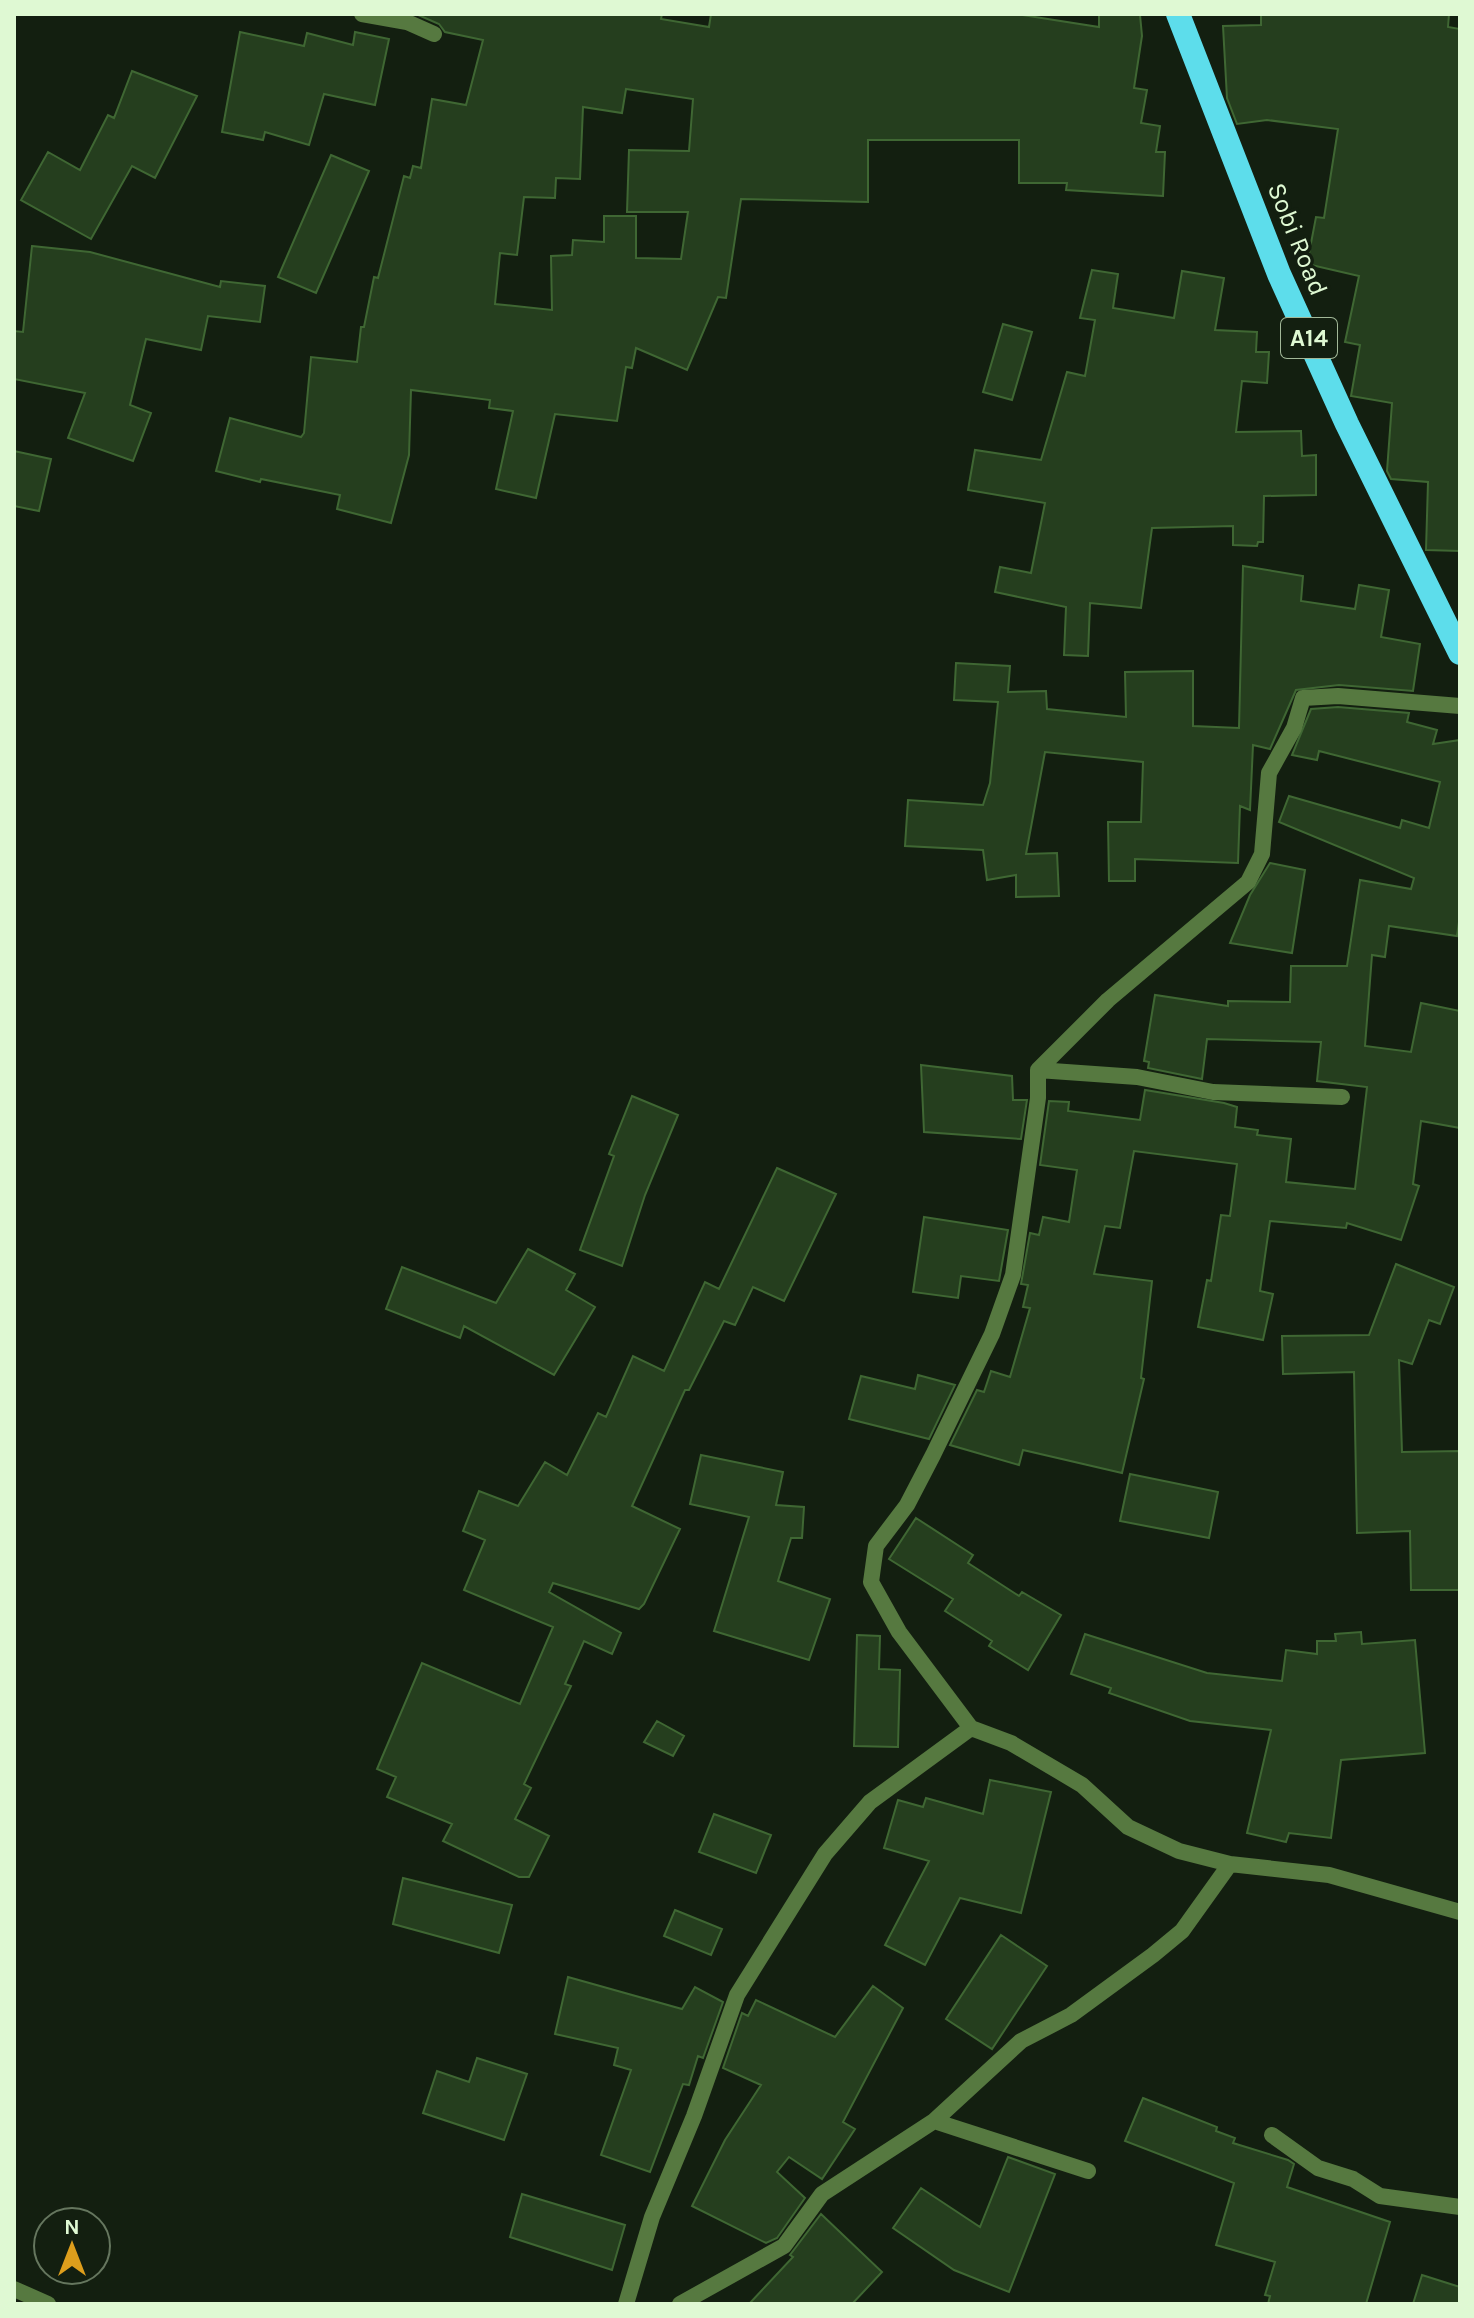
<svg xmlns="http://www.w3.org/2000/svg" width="1474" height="2318" font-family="Karla,sans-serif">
	<rect width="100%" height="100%" fill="#131f10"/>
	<!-- building -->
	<path fill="#253e1e" stroke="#3f6733" stroke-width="2" fill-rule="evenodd" d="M 416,14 L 662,14 L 661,19 L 709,27 L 711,14 L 1016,14 L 1099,27 L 1099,14 L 1140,15 L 1142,36 L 1134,88 L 1147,90 L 1141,123 L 1160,126 L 1156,152 L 1165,152 L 1163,196 L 1066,190 L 1067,183 L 1019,183 L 1019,140 L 868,140 L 868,202 L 741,199 L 726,298 L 718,297 L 687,370 L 636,348 L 632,368 L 626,367 L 617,421 L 555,414 L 536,498 L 496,489 L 513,411 L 489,408 L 490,400 L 411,390 L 409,455 L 391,523 L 337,509 L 340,495 L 261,479 L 260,482 L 216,471 L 230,418 L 301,437 L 304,433 L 311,357 L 357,362 L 361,327 L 364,327 L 374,277 L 378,278 L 404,176 L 410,178 L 413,166 L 421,168 L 432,99 L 466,105 L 483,40 L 445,32 L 439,24 ZM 626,89 L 693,99 L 689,151 L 629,150 L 627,212 L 688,212 L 681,259 L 636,258 L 636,216 L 604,216 L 604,242 L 573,240 L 572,255 L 551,256 L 552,310 L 495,304 L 500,253 L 517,255 L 524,197 L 555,198 L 556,178 L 580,179 L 583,107 L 622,113 Z
		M 1261,14 L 1449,14 L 1448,27 L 1460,29 L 1460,551 L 1426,550 L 1428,482 L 1391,479 L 1387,471 L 1392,403 L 1351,396 L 1360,345 L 1345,342 L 1359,276 L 1307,264 L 1316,217 L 1324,218 L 1338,129 L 1267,120 L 1237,124 L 1227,98 L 1223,26 L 1261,25 Z
		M 240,32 L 304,46 L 307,33 L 353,45 L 355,32 L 389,39 L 375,105 L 324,94 L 309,145 L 265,132 L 263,140 L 222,132 Z
		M 132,71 L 197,96 L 155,178 L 132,166 L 91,239 L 21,200 L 48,152 L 80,170 L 108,115 L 114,118 Z
		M 331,155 L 369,171 L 316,293 L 278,277 Z
		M 32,246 L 90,252 L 220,287 L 221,281 L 265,286 L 260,322 L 208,316 L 201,350 L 146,339 L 130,405 L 151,413 L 133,461 L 68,438 L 85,393 L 14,379 L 14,331 L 23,332 Z
		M 1092,270 L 1118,274 L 1113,308 L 1174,318 L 1182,271 L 1224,278 L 1215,330 L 1257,332 L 1256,352 L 1269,352 L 1267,383 L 1242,381 L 1236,432 L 1301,431 L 1302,456 L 1316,455 L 1316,495 L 1264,496 L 1263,542 L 1258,542 L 1257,546 L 1233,545 L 1233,526 L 1152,528 L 1141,608 L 1090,603 L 1088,656 L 1064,655 L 1066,607 L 995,592 L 1000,567 L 1031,573 L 1045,503 L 968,490 L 975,450 L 1041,460 L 1067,372 L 1085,376 L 1095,320 L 1080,318 Z
		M 1003,324 L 1032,332 L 1012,400 L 983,392 Z
		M 14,451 L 51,459 L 39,511 L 14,506 Z
		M 1243,566 L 1303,576 L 1301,601 L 1355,609 L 1359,585 L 1389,590 L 1381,637 L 1420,644 L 1413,691 L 1339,685 L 1296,690 L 1270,749 L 1253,745 L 1250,810 L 1240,806 L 1238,863 L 1135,859 L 1135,881 L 1109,881 L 1108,822 L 1141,822 L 1143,762 L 1045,752 L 1026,854 L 1057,853 L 1059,896 L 1016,897 L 1016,875 L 987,880 L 983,850 L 905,846 L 908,800 L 983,805 L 990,783 L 998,702 L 954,700 L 956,663 L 1010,666 L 1008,692 L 1046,691 L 1047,709 L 1126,717 L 1125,672 L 1193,671 L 1193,726 L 1239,728 Z
		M 1338,707 L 1409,713 L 1407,722 L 1437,730 L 1433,744 L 1460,740 L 1460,915 L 1457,936 L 1389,926 L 1385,957 L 1372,955 L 1365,1046 L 1411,1052 L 1421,1003 L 1460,1011 L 1460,1128 L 1421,1121 L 1413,1184 L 1419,1186 L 1401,1240 L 1347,1223 L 1346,1228 L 1270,1221 L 1260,1291 L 1273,1294 L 1263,1340 L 1198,1327 L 1207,1280 L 1211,1281 L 1221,1215 L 1230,1216 L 1237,1164 L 1134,1151 L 1120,1228 L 1105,1226 L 1094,1274 L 1152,1281 L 1141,1378 L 1144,1379 L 1122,1473 L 1023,1450 L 1019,1465 L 950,1445 L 977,1390 L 984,1392 L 991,1371 L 1010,1377 L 1030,1308 L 1023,1307 L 1028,1285 L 1021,1284 L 1030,1233 L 1039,1235 L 1043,1217 L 1069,1222 L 1077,1170 L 1040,1165 L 1049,1101 L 1069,1102 L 1068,1111 L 1140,1120 L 1145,1090 L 1224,1103 L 1237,1107 L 1235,1127 L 1258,1130 L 1257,1135 L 1291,1139 L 1286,1182 L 1355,1189 L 1367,1087 L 1317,1081 L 1321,1042 L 1207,1039 L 1202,1079 L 1148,1068 L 1149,1062 L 1144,1061 L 1155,995 L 1228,1006 L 1228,1001 L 1290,1002 L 1291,966 L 1347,966 L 1360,880 L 1411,889 L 1414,878 L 1279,822 L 1289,796 L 1400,828 L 1402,820 L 1429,828 L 1440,782 L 1319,751 L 1317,760 L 1292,755 L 1311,709 Z
		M 1270,863 L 1305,870 L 1292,953 L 1230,943 L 1250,895 Z
		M 921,1065 L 1012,1076 L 1013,1100 L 1027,1100 L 1021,1139 L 924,1132 Z
		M 632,1096 L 678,1115 L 645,1195 L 622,1266 L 580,1250 L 614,1156 L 609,1154 Z
		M 777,1168 L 836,1194 L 784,1301 L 753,1287 L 735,1325 L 724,1321 L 689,1390 L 685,1390 L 632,1506 L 680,1529 L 644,1604 L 639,1609 L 553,1583 L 549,1592 L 621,1633 L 612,1654 L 584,1641 L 565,1684 L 571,1686 L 524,1784 L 531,1788 L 515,1819 L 549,1836 L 529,1877 L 519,1877 L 443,1841 L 452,1824 L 387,1797 L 396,1777 L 377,1769 L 422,1663 L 520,1704 L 553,1627 L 464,1590 L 485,1540 L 463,1531 L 479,1491 L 518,1506 L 545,1462 L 567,1475 L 598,1413 L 606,1417 L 633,1356 L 664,1371 L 705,1282 L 719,1289 Z
		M 924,1217 L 1008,1230 L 999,1281 L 961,1276 L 958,1298 L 913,1292 Z
		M 528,1249 L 575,1274 L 566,1290 L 595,1307 L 554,1375 L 464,1326 L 460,1338 L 386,1309 L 402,1267 L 496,1303 Z
		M 1396,1264 L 1454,1287 L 1440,1324 L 1429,1320 L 1412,1364 L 1399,1360 L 1402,1452 L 1460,1451 L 1460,1590 L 1411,1590 L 1410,1531 L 1357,1533 L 1354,1372 L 1283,1374 L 1282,1336 L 1369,1335 Z
		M 918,1375 L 955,1385 L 929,1439 L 849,1419 L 861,1376 L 915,1389 Z
		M 701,1455 L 783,1472 L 776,1505 L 804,1507 L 802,1538 L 791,1538 L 778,1581 L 830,1599 L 809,1660 L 714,1631 L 749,1517 L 690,1504 Z
		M 1130,1474 L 1218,1492 L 1209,1538 L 1120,1521 Z
		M 916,1518 L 973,1555 L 968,1563 L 1019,1596 L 1022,1592 L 1061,1615 L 1028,1670 L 989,1646 L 992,1641 L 945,1611 L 953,1599 L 889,1559 Z
		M 1361,1632 L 1362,1644 L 1415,1640 L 1425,1753 L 1341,1760 L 1331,1838 L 1289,1833 L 1286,1842 L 1247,1833 L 1271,1730 L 1190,1721 L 1109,1693 L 1111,1688 L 1071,1674 L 1085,1634 L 1207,1673 L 1282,1681 L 1286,1650 L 1317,1654 L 1317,1641 L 1336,1641 L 1335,1634 Z
		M 857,1635 L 880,1636 L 879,1669 L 900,1670 L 898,1747 L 854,1746 Z
		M 657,1721 L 684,1736 L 673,1756 L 644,1742 Z
		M 990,1780 L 1051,1792 L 1021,1913 L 960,1898 L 925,1965 L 885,1945 L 929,1861 L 884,1848 L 898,1800 L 923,1807 L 926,1798 L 983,1814 Z
		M 714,1814 L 771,1835 L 756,1873 L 699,1852 Z
		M 403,1878 L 512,1905 L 499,1953 L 393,1924 Z
		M 675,1910 L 722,1929 L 711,1955 L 664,1936 Z
		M 1001,1935 L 1047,1966 L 992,2049 L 946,2019 Z
		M 568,1977 L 682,2009 L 695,1987 L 723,2002 L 703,2058 L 698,2056 L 689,2085 L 683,2084 L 650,2172 L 601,2155 L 631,2070 L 614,2065 L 618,2048 L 555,2034 Z
		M 873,1986 L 903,2008 L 843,2122 L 855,2129 L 822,2179 L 789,2157 L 777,2172 L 805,2198 L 777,2238 L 766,2243 L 692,2206 L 725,2140 L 761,2085 L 723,2068 L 742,2013 L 748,2016 L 756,2000 L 835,2037 Z
		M 477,2058 L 527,2074 L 504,2140 L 423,2113 L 437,2071 L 469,2082 Z
		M 1143,2098 L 1217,2127 L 1216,2131 L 1235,2138 L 1233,2143 L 1288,2160 L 1294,2164 L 1287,2187 L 1390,2222 L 1366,2304 L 1268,2304 L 1270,2296 L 1265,2295 L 1275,2262 L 1216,2245 L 1234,2183 L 1125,2141 Z
		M 1008,2157 L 1055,2174 L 1009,2292 L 954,2270 L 893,2228 L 921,2188 L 980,2227 Z
		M 522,2194 L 625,2225 L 612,2270 L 510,2237 Z
		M 821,2214 L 882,2272 L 852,2304 L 749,2304 L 793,2257 L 790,2255 Z
		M 1422,2275 L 1460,2287 L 1460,2304 L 1413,2304 Z"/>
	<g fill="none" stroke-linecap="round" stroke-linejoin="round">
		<!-- street -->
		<path stroke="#567940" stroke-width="16" d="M 362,14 L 407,22 L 434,34
			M 1038,1070 L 1137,1077 L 1213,1092 L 1342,1097
			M 971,1728 L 899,1632 L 871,1582 L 876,1546 L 907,1505 L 933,1455 L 992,1334 L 1013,1275 L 1038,1098 L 1038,1070 L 1108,1000 L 1248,882 L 1262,854 L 1269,773 L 1294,728 L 1303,698 L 1338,696 L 1460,706
			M 934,2121 L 1088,2171
			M 1272,2135 L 1318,2168 L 1353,2179 L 1380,2196 L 1460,2207
			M 14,2289 L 48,2304
			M 626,2304 L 652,2217 L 694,2116 L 737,1995 L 825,1854 L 870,1802 L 971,1728 L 1011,1743 L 1082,1785 L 1128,1827 L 1179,1851 L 1230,1864 L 1329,1875 L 1460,1912
			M 680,2304 L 784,2246 L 822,2194 L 934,2121 L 1021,2041 L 1071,2015 L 1153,1955 L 1182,1931 L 1230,1864"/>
		<!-- highway -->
		<path stroke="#5dddeb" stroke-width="24" d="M 1178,14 L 1279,274 L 1347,424 L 1460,653"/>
	</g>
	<g text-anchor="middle" stroke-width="7" stroke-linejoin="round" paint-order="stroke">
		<!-- shield labels -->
		<rect fill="#131f10" stroke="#a2b898" stroke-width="2" x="1281" y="318" width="56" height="40" rx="6"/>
		<g font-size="24" font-weight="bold" fill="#dff9d3">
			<text x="1309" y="346">A14</text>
		</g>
		<!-- street labels -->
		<g font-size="26" fill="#dff9d3" stroke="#131f10">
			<text transform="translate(1298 239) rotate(68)" y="9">Sobi Road</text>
		</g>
	</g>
	<!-- border -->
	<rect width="1474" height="2318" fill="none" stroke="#dff9d3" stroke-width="32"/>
	<!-- north arrow -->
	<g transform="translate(72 2246)"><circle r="38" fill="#131f10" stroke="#65765e" stroke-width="2"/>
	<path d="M0-6L14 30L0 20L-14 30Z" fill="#dd9e1c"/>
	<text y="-12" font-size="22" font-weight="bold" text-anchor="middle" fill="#dff9d3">N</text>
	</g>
</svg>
